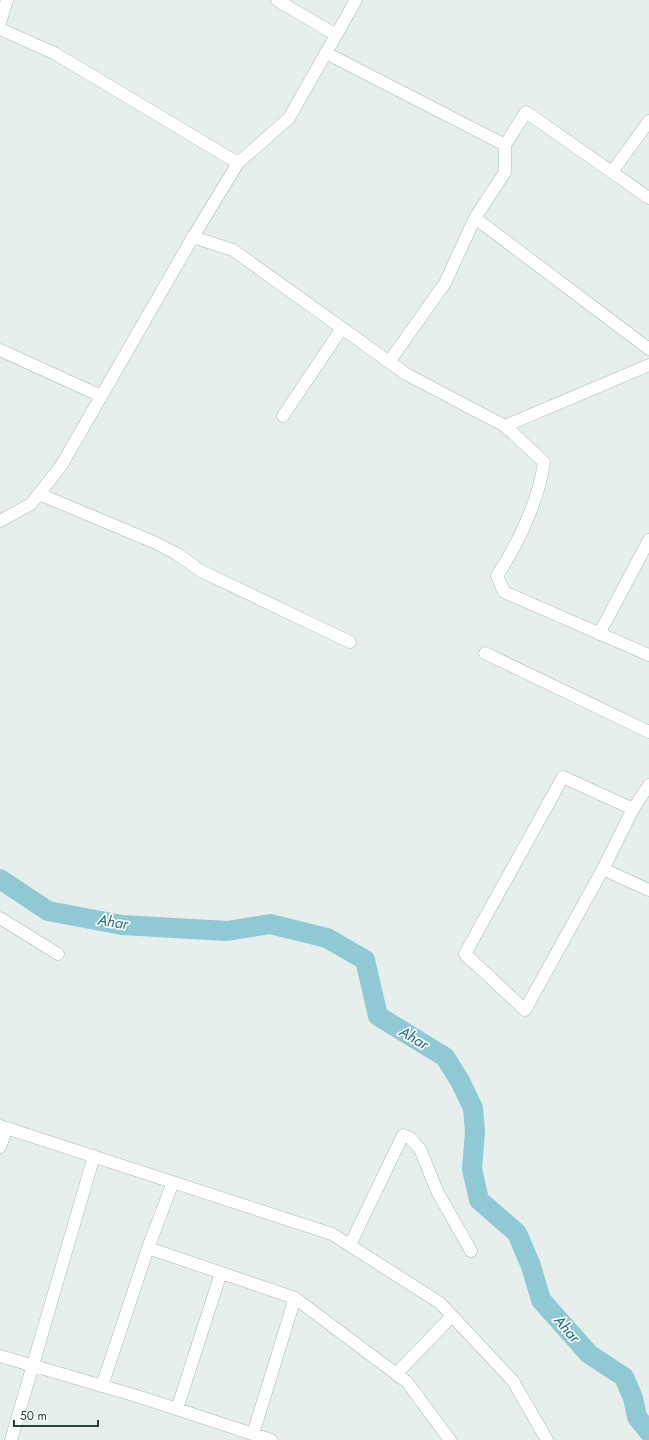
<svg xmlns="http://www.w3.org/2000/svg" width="649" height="1440" font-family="Jost,sans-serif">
	<rect width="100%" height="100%" fill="#e6efeb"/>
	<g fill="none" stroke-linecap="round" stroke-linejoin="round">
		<!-- river -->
		<path stroke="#8ec9d4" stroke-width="20" d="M 0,879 L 48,911 L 122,925 L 227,931 L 270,924 L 327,938 L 365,960 L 378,1016 L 445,1057 L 460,1081 L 473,1108 L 475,1131 L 472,1169 L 479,1200 L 517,1233 L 531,1266 L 541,1300 L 589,1354 L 624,1377 L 633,1398 L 637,1417 L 649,1432"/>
		<!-- minor casing -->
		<g stroke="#a8b8b2" stroke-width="13">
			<path id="minor" d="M 277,0 L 336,35
				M 0,23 L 7,0
				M 0,29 L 54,53 L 238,163
				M 326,53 L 505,145 L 526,112 L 649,198
				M 612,172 L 649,121
				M 475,218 L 505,172 L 505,145
				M 193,237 L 233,250 L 406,374 L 505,426 L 649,365
				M 0,350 L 101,396
				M 389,362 L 445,283 L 475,218 L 649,349
				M 283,416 L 342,328
				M 505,426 L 544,462 C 539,500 518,544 497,576 L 504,592 L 649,655
				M 39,494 L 156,543 L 177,554 L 201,571 L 350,642
				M 599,634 L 649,540
				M 485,653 L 649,732
				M 633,809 L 563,777 L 465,954 L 525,1010 L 603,869 L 633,809 L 649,785
				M 603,869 L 649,890
				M 0,918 L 58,954
				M 0,1126 L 332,1234 L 440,1303 L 513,1381 L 547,1440
				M 0,1147 L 7,1128
				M 350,1245 L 403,1135 L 410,1138 L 420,1149 L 438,1193 L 471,1251
				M 148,1248 L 173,1182
				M 295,1298 L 407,1382 L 450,1440
				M 0,1356 L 140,1397 L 253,1434 L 295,1298 L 148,1248 L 102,1386
				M 396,1374 L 452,1316
				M 177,1409 L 221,1273
				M 253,1434 L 271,1440
				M 11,1440 L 94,1156"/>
		</g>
		<!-- tertiary casing -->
		<g stroke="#a8b8b2" stroke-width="13">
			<path id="tertiary" d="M 0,521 L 31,504 L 61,466 L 193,237 L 238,163 L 289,118 L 356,0"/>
		</g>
		<!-- minor -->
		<use href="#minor" stroke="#fff" stroke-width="12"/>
		<!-- tertiary -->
		<use href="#tertiary" stroke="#fff" stroke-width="12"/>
	</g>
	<g text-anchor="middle" stroke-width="3.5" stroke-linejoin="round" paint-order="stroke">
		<!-- water labels -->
		<g font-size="15" font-style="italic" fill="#1c6f80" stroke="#f7fbf9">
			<text transform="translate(113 922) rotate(9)" y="5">Ahar</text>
			<text transform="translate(414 1038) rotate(31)" y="5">Ahar</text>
			<text transform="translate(567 1329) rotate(49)" y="5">Ahar</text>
		</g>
	</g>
	<!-- scale -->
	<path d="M14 1420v6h84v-6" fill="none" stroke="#24423a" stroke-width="2"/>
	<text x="20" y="1420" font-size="12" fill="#24423a" stroke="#f7fbf9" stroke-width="3" paint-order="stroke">50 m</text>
</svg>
